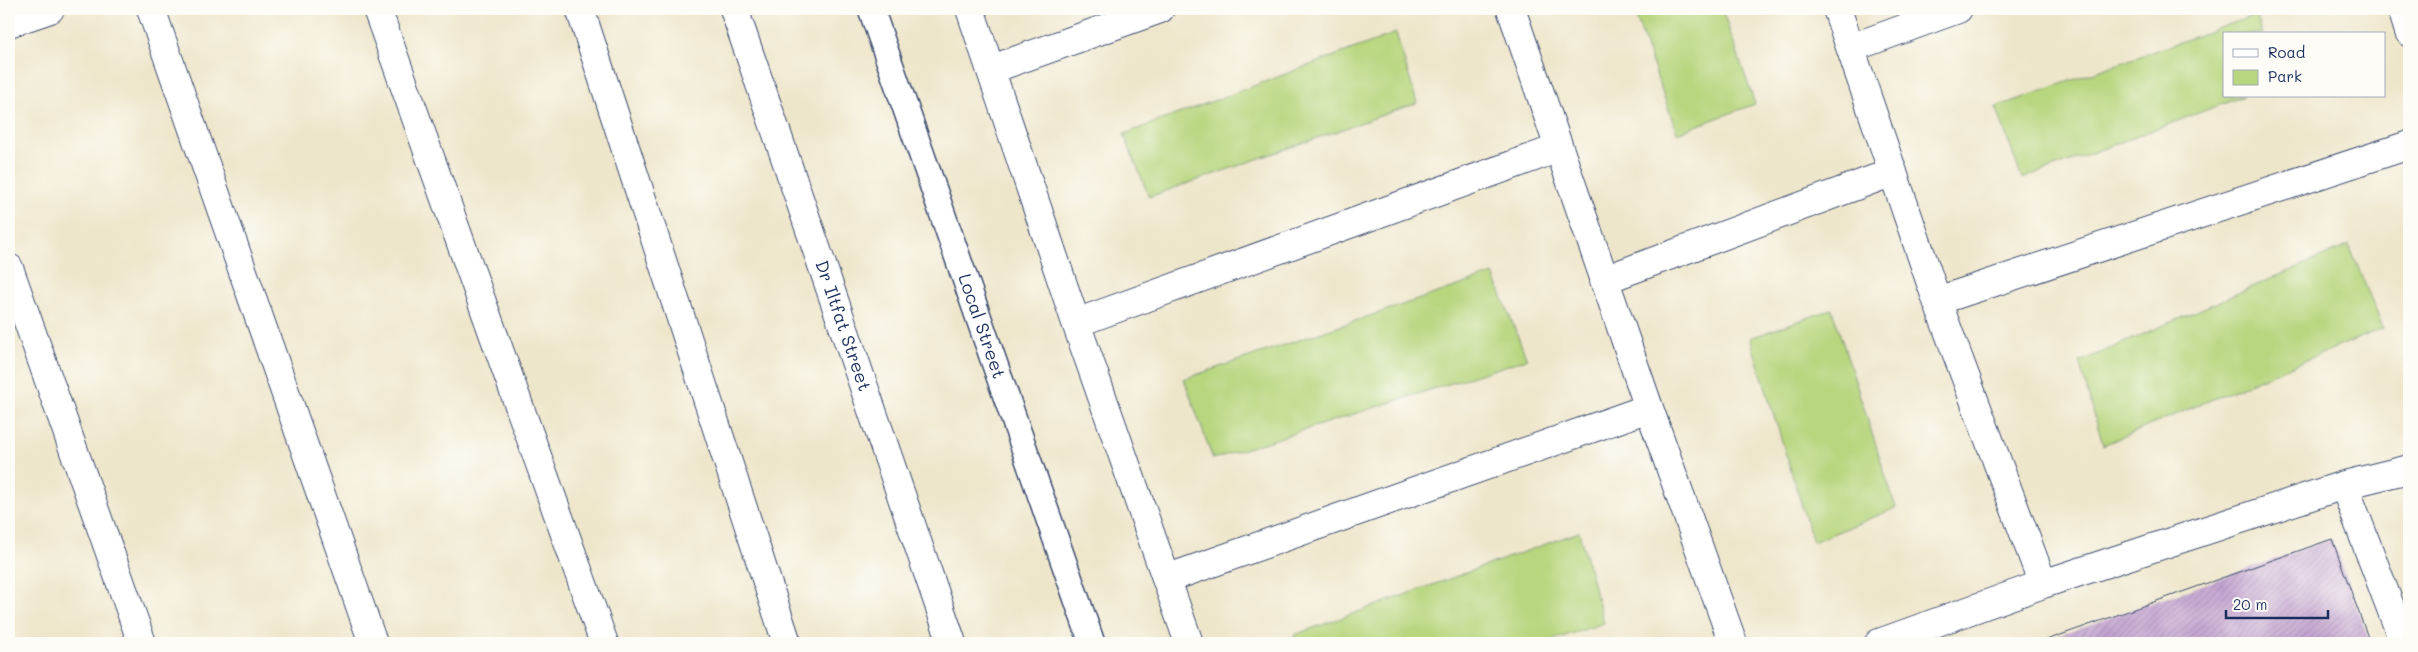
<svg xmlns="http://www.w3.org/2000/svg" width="2418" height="652" font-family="Mali,sans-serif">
	<defs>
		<pattern id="building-hatch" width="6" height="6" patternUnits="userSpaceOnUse" patternTransform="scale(1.25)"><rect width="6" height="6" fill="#bf9cce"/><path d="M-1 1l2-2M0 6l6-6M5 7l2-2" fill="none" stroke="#9a80aa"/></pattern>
	</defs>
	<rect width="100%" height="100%" fill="#fdfcf7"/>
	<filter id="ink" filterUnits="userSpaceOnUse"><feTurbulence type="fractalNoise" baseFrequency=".02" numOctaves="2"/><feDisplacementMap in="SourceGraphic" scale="10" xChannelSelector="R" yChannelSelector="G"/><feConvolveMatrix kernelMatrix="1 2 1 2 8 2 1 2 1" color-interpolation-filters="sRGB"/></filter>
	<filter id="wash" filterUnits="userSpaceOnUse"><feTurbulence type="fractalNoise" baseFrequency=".0096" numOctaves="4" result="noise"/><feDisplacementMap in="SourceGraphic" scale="20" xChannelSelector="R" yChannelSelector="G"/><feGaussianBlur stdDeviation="1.12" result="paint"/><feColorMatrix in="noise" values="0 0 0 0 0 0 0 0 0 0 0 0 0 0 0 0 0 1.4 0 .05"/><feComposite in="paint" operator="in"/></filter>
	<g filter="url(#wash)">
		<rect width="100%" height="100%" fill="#eee6ca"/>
		<!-- green -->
		<path fill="#b7d67e" stroke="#69826e" d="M 1633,9 L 1722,9 L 1755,104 L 1677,133 Z
			M 2256,15 L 2263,34 L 2224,34 L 2224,96 L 2244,96 L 2022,179 L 1996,107 Z
			M 1396,33 L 1417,103 L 1149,197 L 1124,134 Z
			M 2349,245 L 2383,328 L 2103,445 L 2079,362 Z
			M 1493,274 L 1527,359 L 1213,459 L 1184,379 Z
			M 1832,309 L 1896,508 L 1813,542 L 1750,338 Z
			M 1579,532 L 1604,623 L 1544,643 L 1297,643 L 1294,635 Z"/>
		<g id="blocks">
			<!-- building -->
			<path fill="url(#building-hatch)" d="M 2332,539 L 2370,643 L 2038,643 Z"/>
		</g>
	</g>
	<g filter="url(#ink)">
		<use href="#blocks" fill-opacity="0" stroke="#3b4a6e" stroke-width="1"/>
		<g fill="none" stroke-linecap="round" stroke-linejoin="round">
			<!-- pedestrian casing -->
			<g stroke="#3b4a6e" stroke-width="28">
				<g id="pedestrian">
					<path id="s1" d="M 871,9 L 1092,643"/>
				</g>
			</g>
			<!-- minor casing -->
			<g stroke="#3b4a6e" stroke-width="30">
				<path id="minor" d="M 151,9 L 373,643
					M 377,9 L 604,643
					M 580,9 L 787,643
					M 970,9 L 1076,323 L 1189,643
					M 1511,9 L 1649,408 L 1733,643
					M 1837,9 L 1937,301 L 2043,584
					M 9,23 L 50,9
					M 1851,48 L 1958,9
					M 992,69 L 1160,9
					M 9,268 L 142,643
					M 1604,280 L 1893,172
					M 1937,301 L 2409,145
					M 1076,323 L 1559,148
					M 2344,485 L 2404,643
					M 1166,579 L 1649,408
					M 1879,643 L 2043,584 L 2344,485 L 2409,469"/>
			</g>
			<!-- tertiary casing -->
			<g stroke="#3b4a6e" stroke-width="30">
				<g id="tertiary">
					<path id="s2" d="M 734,9 L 952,643"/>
					<path d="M 2402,9 L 2409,32"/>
				</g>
			</g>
			<!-- pedestrian -->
			<use href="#pedestrian" stroke="#fff" stroke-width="25"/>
			<!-- minor -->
			<use href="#minor" stroke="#fff" stroke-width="28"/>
			<!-- tertiary -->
			<use href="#tertiary" stroke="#fff" stroke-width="28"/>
		</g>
	</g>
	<g text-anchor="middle" stroke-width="4" stroke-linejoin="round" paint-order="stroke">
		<!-- street labels -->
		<g font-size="18" fill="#1b2f5e" stroke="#fdfcf7">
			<text dy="6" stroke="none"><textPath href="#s2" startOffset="335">Dr Iltfat Street</textPath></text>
			<text dy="6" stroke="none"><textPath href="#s1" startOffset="336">Local Street</textPath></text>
		</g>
	</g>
	<!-- margin -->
	<rect width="2418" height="652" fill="none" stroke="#fdfcf7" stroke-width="30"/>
	<!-- legend -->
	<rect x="2223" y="32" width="162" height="65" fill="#fdfcf7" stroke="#a3aaba"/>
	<rect x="2233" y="49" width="25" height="8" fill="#ffffff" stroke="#a3aaba"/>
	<text x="2268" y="58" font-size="15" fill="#1b2f5e">Road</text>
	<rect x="2233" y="70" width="25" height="15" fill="#b7d67e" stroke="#a3aaba"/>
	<text x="2268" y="82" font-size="15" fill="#1b2f5e">Park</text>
	<!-- scale -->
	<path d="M2226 610v8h102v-8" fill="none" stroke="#1b2f5e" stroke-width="2.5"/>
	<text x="2233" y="610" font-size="15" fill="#1b2f5e" stroke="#fdfcf7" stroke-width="4" paint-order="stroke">20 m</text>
</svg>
